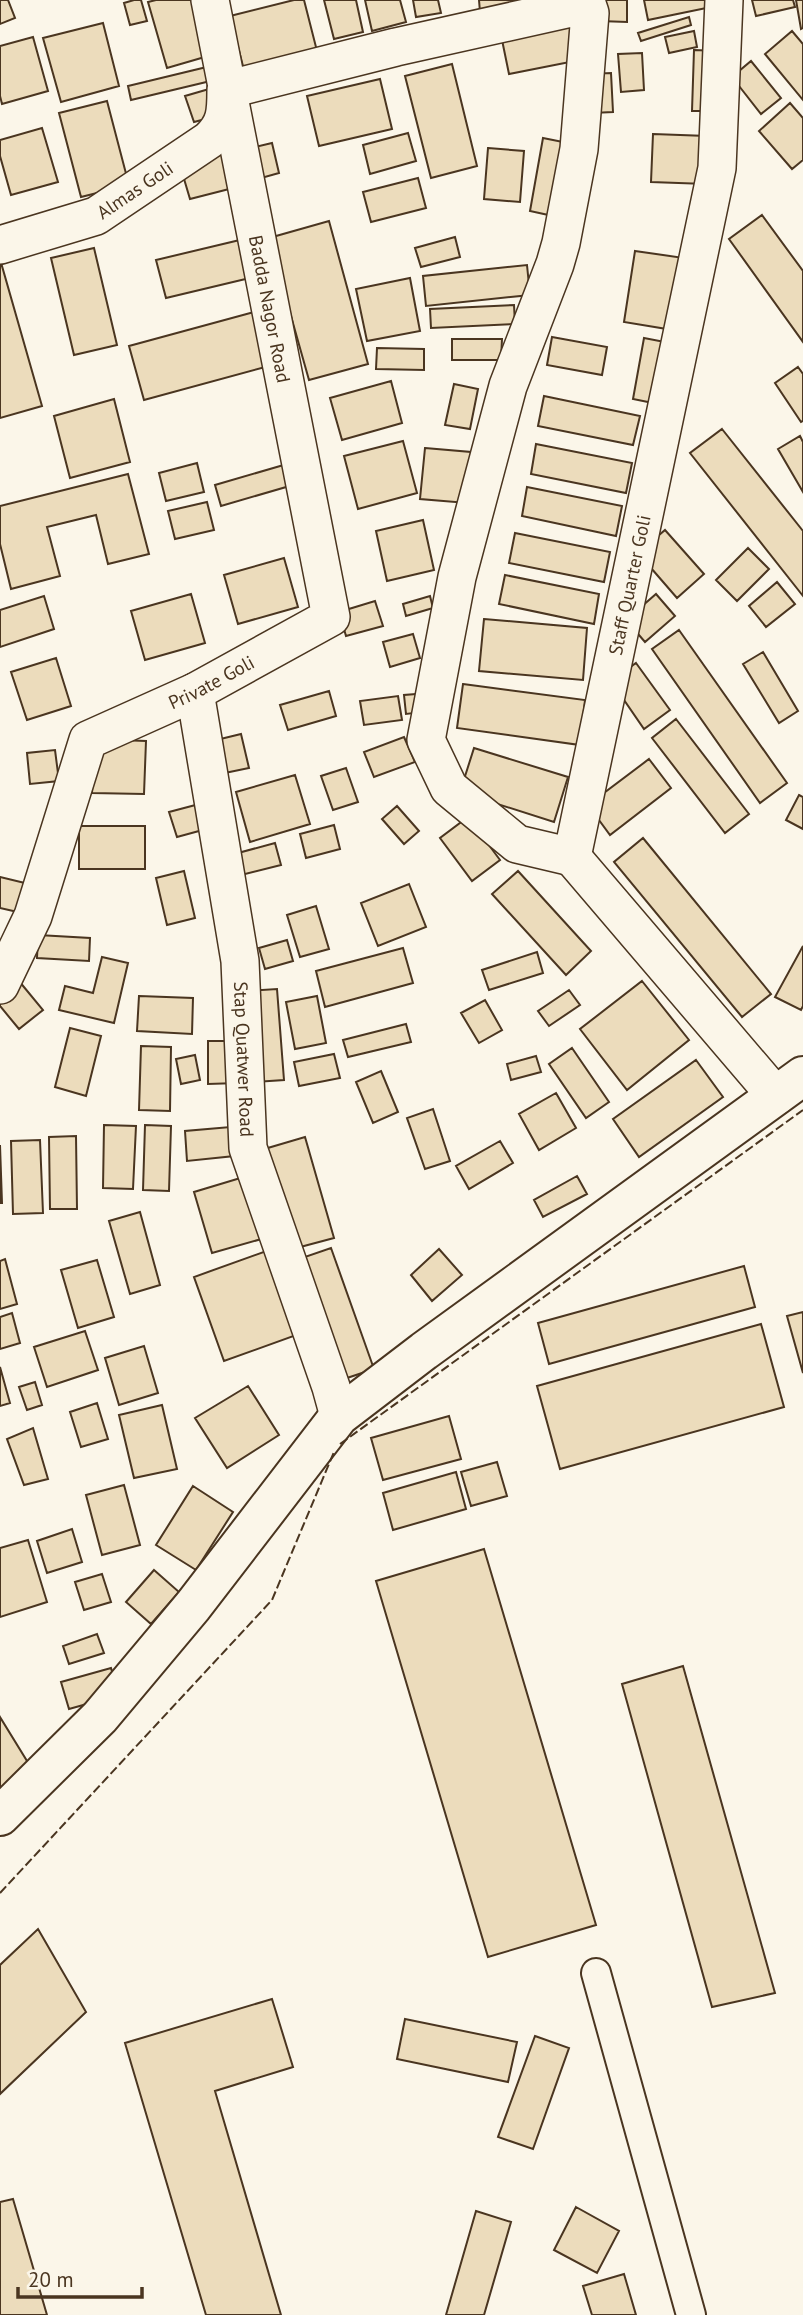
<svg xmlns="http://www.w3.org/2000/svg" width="803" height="2315" font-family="'PT Sans',sans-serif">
	<rect width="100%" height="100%" fill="#fbf6e9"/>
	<!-- building -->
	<path fill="#ecdcbc" stroke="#4a3520" stroke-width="2" d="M 0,0 L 8,0 L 15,18 L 0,24 Z
		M 134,0 L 141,0 L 147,21 L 130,25 L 124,3 Z
		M 156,0 L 200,0 L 215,54 L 167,68 L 148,2 Z
		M 294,0 L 304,0 L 317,51 L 244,70 L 230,16 Z
		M 324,0 L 356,0 L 363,32 L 334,39 Z
		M 365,0 L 400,0 L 406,22 L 372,31 Z
		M 413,0 L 438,0 L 441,13 L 416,17 Z
		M 479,0 L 545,0 L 480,12 Z
		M 600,0 L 627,0 L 627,22 L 600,21 Z
		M 644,0 L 720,0 L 721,5 L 648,20 Z
		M 752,0 L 793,0 L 795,7 L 756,16 Z
		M 796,0 L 803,0 L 803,28 L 801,29 Z
		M 689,17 L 691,25 L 641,41 L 638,33 Z
		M 572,22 L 580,60 L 509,74 L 501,35 Z
		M 103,23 L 119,86 L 61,102 L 43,38 Z
		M 694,31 L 697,47 L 669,53 L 665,37 Z
		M 792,31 L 803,44 L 803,100 L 765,54 Z
		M 33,37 L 48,91 L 2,104 L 0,96 L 0,46 Z
		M 694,50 L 718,51 L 717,111 L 692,111 Z
		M 642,53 L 644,90 L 621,92 L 618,54 Z
		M 751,61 L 781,98 L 761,114 L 732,77 Z
		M 452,64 L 477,166 L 431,178 L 405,76 Z
		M 215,65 L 219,79 L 131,100 L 128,86 Z
		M 611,73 L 613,112 L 592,113 L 589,74 Z
		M 380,79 L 392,129 L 319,146 L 307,96 Z
		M 209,89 L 217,116 L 194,122 L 185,96 Z
		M 107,101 L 129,185 L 81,197 L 59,113 Z
		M 790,103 L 803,118 L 803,160 L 792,169 L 759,131 Z
		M 42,128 L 58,182 L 11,195 L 0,156 L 0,140 Z
		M 408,133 L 416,161 L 370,174 L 363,145 Z
		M 653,134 L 707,136 L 706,184 L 651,182 Z
		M 543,138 L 568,143 L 553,216 L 530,211 Z
		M 272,143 L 279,173 L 254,180 L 246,149 Z
		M 488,148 L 524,151 L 520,202 L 484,199 Z
		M 227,149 L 237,187 L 190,199 L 179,162 Z
		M 418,178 L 426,208 L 371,222 L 363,192 Z
		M 762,215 L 803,271 L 803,342 L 729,239 Z
		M 329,221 L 368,364 L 309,380 L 269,238 Z
		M 455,237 L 460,257 L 421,267 L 415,248 Z
		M 244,239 L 254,277 L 166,298 L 156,260 Z
		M 94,248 L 117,345 L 74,355 L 51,258 Z
		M 635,251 L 684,258 L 673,330 L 624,322 Z
		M 0,259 L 42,406 L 0,418 Z
		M 527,265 L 530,295 L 426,306 L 423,276 Z
		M 410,278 L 420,331 L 367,341 L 356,289 Z
		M 514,305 L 515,324 L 431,328 L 430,309 Z
		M 254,312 L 269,366 L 144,400 L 129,346 Z
		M 552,337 L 607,347 L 602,375 L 547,365 Z
		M 644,338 L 670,343 L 658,404 L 633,399 Z
		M 452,339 L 502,339 L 501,360 L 452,360 Z
		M 377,348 L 424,349 L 424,370 L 376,369 Z
		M 798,367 L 803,374 L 803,421 L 801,422 L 775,383 Z
		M 391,381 L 402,423 L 342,440 L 330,398 Z
		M 454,384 L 478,389 L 470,429 L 445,425 Z
		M 544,396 L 640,416 L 633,445 L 538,426 Z
		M 114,399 L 130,462 L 70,478 L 54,416 Z
		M 722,429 L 803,531 L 803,596 L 690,453 Z
		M 800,436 L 803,442 L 803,492 L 778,449 Z
		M 403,441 L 417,493 L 358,509 L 344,456 Z
		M 536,444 L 632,463 L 626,493 L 531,474 Z
		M 425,448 L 471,452 L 467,503 L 420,499 Z
		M 197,463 L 204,492 L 166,501 L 159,473 Z
		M 287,464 L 293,485 L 221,506 L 215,485 Z
		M 128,474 L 149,554 L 108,564 L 96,515 L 47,527 L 60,576 L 11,589 L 0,544 L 0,506 Z
		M 527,487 L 622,506 L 616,536 L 522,516 Z
		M 207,502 L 214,530 L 175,539 L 168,511 Z
		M 423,520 L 434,570 L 387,581 L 376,531 Z
		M 665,530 L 704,574 L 677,598 L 638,553 Z
		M 515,533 L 610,552 L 604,582 L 509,563 Z
		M 748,548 L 769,569 L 737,601 L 716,580 Z
		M 284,558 L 298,607 L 238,624 L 224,575 Z
		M 505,575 L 599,594 L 594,624 L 499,604 Z
		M 777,582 L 795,604 L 766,627 L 749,606 Z
		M 191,594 L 205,643 L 145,660 L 131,611 Z
		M 656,594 L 675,616 L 645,642 L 626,620 Z
		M 44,596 L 54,629 L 0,647 L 0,610 Z
		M 430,596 L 433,608 L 406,616 L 403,604 Z
		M 375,601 L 383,626 L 346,636 L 339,612 Z
		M 484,619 L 587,628 L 583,680 L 479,671 Z
		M 679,630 L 787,783 L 760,803 L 652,649 Z
		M 413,634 L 420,658 L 390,667 L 383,642 Z
		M 763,652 L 798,711 L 779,723 L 743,664 Z
		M 56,658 L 71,706 L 27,720 L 11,672 Z
		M 636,663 L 670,710 L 644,729 L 611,681 Z
		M 463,684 L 585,700 L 580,745 L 457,728 Z
		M 329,691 L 336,716 L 288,730 L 280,705 Z
		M 429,693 L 432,711 L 406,714 L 404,695 Z
		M 398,696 L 402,720 L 364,725 L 360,701 Z
		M 676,719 L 749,814 L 725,833 L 652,738 Z
		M 241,734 L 249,768 L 215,775 L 208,742 Z
		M 404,737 L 415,762 L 374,777 L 364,752 Z
		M 94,739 L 146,741 L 144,794 L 92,793 Z
		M 474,748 L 568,777 L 554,822 L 460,792 Z
		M 55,750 L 59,781 L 30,784 L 27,753 Z
		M 649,759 L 671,788 L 610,835 L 588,805 Z
		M 346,768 L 358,802 L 333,810 L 321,776 Z
		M 295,775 L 310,824 L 250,842 L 236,792 Z
		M 799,795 L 803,797 L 803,829 L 786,820 Z
		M 203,803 L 210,828 L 177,837 L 169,812 Z
		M 397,806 L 419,831 L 404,844 L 382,819 Z
		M 468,817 L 500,860 L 472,881 L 440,838 Z
		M 334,825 L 340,849 L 306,858 L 300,834 Z
		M 79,826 L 145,826 L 145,869 L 79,869 Z
		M 643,838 L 771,994 L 742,1017 L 614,862 Z
		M 275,843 L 281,865 L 233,877 L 227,856 Z
		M 184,871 L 195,918 L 167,925 L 156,878 Z
		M 518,871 L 591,951 L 566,975 L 492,894 Z
		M 0,877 L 29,884 L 22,913 L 0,908 Z
		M 409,884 L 426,927 L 378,946 L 361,903 Z
		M 316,906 L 329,949 L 300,957 L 287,915 Z
		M 38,935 L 90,938 L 89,961 L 37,958 Z
		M 287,940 L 293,961 L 265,969 L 259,948 Z
		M 803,946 L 803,1006 L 801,1010 L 775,997 Z
		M 403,948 L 413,983 L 325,1007 L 316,971 Z
		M 537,952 L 543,973 L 489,990 L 482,970 Z
		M 102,957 L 128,963 L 114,1023 L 59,1010 L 65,986 L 93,993 Z
		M 19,981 L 43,1010 L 19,1029 L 0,1006 L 0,997 Z
		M 642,981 L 689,1040 L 627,1090 L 580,1029 Z
		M 277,989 L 284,1080 L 255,1082 L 247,991 Z
		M 569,990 L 580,1005 L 549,1026 L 538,1011 Z
		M 139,996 L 193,998 L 192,1034 L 137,1031 Z
		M 317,996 L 326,1043 L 295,1049 L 286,1002 Z
		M 485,1000 L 502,1030 L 479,1043 L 461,1013 Z
		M 406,1024 L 411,1042 L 348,1057 L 343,1040 Z
		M 70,1028 L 101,1036 L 86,1096 L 55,1087 Z
		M 208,1041 L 238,1041 L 238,1083 L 208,1084 Z
		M 141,1046 L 171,1047 L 170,1111 L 139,1110 Z
		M 572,1048 L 609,1102 L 586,1118 L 549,1064 Z
		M 334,1054 L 340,1078 L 299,1086 L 294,1062 Z
		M 195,1055 L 200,1080 L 181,1084 L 176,1059 Z
		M 536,1056 L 541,1072 L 511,1080 L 507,1064 Z
		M 696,1060 L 723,1097 L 639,1157 L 613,1119 Z
		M 381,1071 L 398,1112 L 373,1123 L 356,1082 Z
		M 556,1093 L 576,1128 L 539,1150 L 519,1114 Z
		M 433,1109 L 450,1161 L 425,1169 L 407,1118 Z
		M 104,1125 L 136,1126 L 133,1189 L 103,1188 Z
		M 145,1125 L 171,1126 L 169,1191 L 143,1190 Z
		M 242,1126 L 244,1155 L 187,1161 L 185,1131 Z
		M 76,1136 L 77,1209 L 50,1209 L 49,1137 Z
		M 305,1137 L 334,1238 L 289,1250 L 261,1150 Z
		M 40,1140 L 43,1213 L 13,1214 L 11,1141 Z
		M 500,1141 L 513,1163 L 469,1189 L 456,1166 Z
		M 0,1145 L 2,1203 L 0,1203 Z
		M 247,1176 L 265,1238 L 212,1253 L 194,1192 Z
		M 577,1176 L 587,1194 L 543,1217 L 534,1200 Z
		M 140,1212 L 160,1285 L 130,1294 L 109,1221 Z
		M 331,1248 L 374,1369 L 335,1382 L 293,1261 Z
		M 272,1249 L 302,1333 L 224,1361 L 194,1277 Z
		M 439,1249 L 462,1275 L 432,1301 L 411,1275 Z
		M 5,1259 L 17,1304 L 0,1309 L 0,1261 Z
		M 97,1260 L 114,1317 L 78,1328 L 61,1270 Z
		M 744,1266 L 755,1307 L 549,1364 L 538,1323 Z
		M 803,1312 L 803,1373 L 787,1316 Z
		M 12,1313 L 20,1343 L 0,1349 L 0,1317 Z
		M 761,1324 L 784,1407 L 560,1469 L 537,1386 Z
		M 85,1331 L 98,1370 L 47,1387 L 34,1347 Z
		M 144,1346 L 158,1393 L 119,1405 L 105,1358 Z
		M 0,1367 L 10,1403 L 0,1406 Z
		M 35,1382 L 42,1405 L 27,1410 L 19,1387 Z
		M 248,1386 L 279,1435 L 227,1468 L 195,1418 Z
		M 97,1403 L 108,1439 L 81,1447 L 70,1412 Z
		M 162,1405 L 177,1469 L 134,1478 L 119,1415 Z
		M 449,1416 L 461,1459 L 383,1480 L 371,1438 Z
		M 33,1428 L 48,1479 L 24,1485 L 7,1439 Z
		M 497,1462 L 507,1496 L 471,1506 L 461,1472 Z
		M 456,1472 L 466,1509 L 393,1530 L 383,1493 Z
		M 124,1485 L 140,1545 L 102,1555 L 86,1495 Z
		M 193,1486 L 233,1512 L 196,1570 L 156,1545 Z
		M 72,1529 L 82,1562 L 47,1573 L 37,1541 Z
		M 28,1540 L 47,1602 L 0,1617 L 0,1548 Z
		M 484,1549 L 596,1925 L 488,1957 L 376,1581 Z
		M 154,1570 L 179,1592 L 151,1624 L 126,1602 Z
		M 102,1574 L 111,1602 L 84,1610 L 75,1582 Z
		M 97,1634 L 104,1653 L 69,1664 L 63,1646 Z
		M 683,1666 L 775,1993 L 712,2007 L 622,1684 Z
		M 111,1668 L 119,1695 L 69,1709 L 61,1682 Z
		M 0,1717 L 35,1774 L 0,1795 Z
		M 38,1929 L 86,2012 L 0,2094 L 0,1965 Z
		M 272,1999 L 293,2067 L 215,2091 L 281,2315 L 206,2315 L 125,2043 Z
		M 405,2019 L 517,2042 L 508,2082 L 397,2059 Z
		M 535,2036 L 569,2048 L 533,2149 L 498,2137 Z
		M 13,2199 L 47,2315 L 0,2315 L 0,2202 Z
		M 576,2207 L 619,2231 L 597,2273 L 554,2250 Z
		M 476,2211 L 511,2222 L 484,2315 L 446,2315 Z
		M 624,2274 L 636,2315 L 592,2315 L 583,2286 Z"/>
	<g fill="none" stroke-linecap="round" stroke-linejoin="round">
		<!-- pedestrian casing -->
		<g stroke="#4a3520" stroke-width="32">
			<path id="pedestrian" d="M 596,1973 L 691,2315"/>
		</g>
		<!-- minor casing -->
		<g stroke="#4a3520" stroke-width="40">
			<g id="minor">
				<path id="s1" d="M 0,245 L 96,216 L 209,140 C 226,125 226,111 226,90 L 396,47 L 580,6 L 588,7 L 590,13 L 579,149 L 561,243 L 555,264 L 508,386 L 457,577 L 426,740 L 449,788 L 517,844 L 572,857"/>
				<path id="s2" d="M 195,692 L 240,961 L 248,1148 L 331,1387 L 339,1416"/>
				<path id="s3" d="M 572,857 L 717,168 L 724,0"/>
				<path d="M 572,857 L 776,1096"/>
				<path id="s4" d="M 0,985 L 33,916 L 88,740 L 195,692 L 331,617 L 210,0"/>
			</g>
		</g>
		<!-- tertiary casing -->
		<g stroke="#4a3520" stroke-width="42">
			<path id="tertiary" d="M 0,1816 L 100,1717 L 193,1606 L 339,1416 L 424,1351 L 803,1076"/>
		</g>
		<!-- pedestrian -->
		<use href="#pedestrian" stroke="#fbf6e9" stroke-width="28"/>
		<!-- minor -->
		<use href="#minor" stroke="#fbf6e9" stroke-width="37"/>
		<!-- tertiary -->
		<use href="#tertiary" stroke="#fbf6e9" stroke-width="38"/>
		<!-- fence -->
		<path stroke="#4a3520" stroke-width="2" stroke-dasharray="9 3.5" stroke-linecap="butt" d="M 340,1444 L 803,1110
			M 0,1893 L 272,1600 L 334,1452"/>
	</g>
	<g text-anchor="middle" stroke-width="5" stroke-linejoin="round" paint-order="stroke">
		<!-- street labels -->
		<g font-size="19" fill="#4a3520" stroke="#fbf6e9">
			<text dy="7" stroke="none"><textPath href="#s1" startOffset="147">Almas Goli</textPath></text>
			<text transform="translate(270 309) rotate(79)" y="7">Badda Nagor Road</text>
			<text dy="7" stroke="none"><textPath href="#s3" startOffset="278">Staff Quarter Goli</textPath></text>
			<text dy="7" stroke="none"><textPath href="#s4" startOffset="397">Private Goli</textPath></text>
			<text dy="7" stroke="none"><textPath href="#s2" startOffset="371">Stap Quatwer Road</textPath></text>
		</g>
	</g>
	<!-- scale -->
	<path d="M18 2287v10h124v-10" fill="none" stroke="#4a3520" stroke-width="3.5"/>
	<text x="28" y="2287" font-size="21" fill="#4a3520" stroke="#fbf6e9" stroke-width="5" paint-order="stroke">20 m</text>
</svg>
